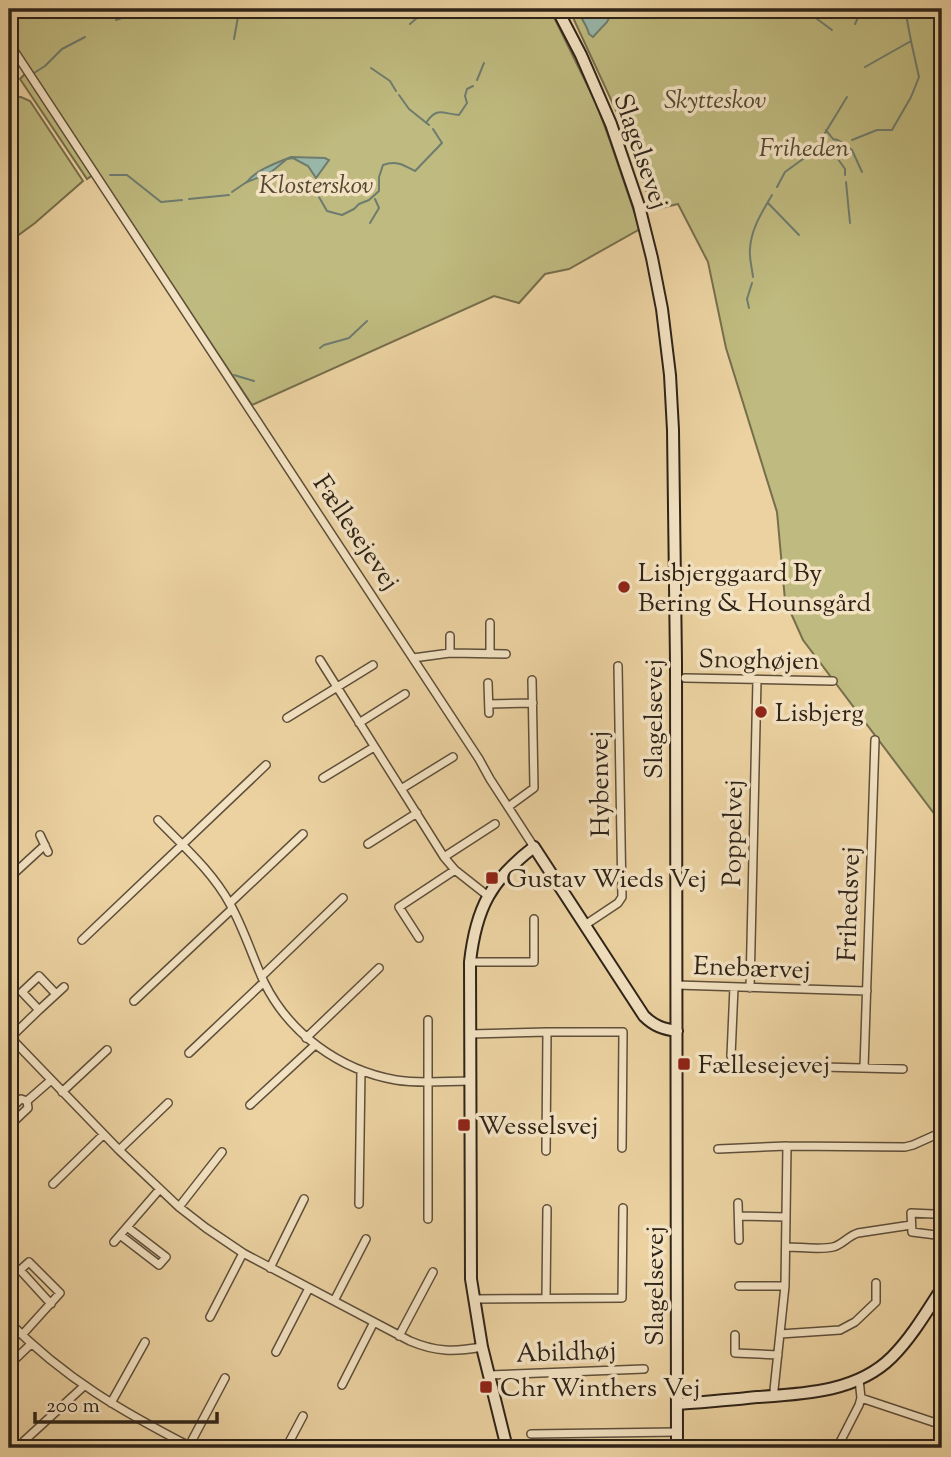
<svg xmlns="http://www.w3.org/2000/svg" width="951" height="1457" font-family="'Sorts Mill Goudy',serif">
	<rect width="100%" height="100%" fill="#ecd2a1"/>
	<filter id="stains"><feTurbulence type="fractalNoise" baseFrequency=".00286" numOctaves="4"/><feColorMatrix values="0 0 0 0 .2 0 0 0 0 .09 0 0 0 0 .02 0 0 0 .5 -.17"/></filter>
	<radialGradient id="worn" r=".72"><stop offset=".6" stop-color="#630" stop-opacity="0"/><stop offset="1" stop-color="#630" stop-opacity=".3"/></radialGradient>
	<!-- green -->
	<path fill="#bfba7f" stroke="#766e4c" stroke-width="2" d="M 9,9 L 550,9 L 596,103 L 610,141 L 640,229 L 569,269 L 545,274 L 519,303 L 494,296 L 252,405 L 97,172 L 87,179 L 20,79 L 30,69 L 9,38 Z
		M 569,9 L 942,9 L 942,824 L 803,640 L 785,600 L 777,512 L 726,348 L 708,262 L 678,204 L 653,210 L 627,134 Z
		M 13,97 L 21,97 L 30,101 L 83,181 L 35,223 L 9,242 L 9,101 Z"/>
	<!-- water -->
	<path fill="#99b7a9" stroke="#6e7c6f" stroke-width="2" d="M 578,9 L 618,9 L 613,11 L 607,22 L 593,37 L 589,34 C 587,25 580,18 578,9 Z
		M 291,157 L 325,158 L 329,160 L 316,178 L 308,166 L 293,158 L 287,159 L 270,173 L 247,182 C 256,170 276,163 291,157 Z"/>
	<g fill="none" stroke-linecap="round" stroke-linejoin="round">
		<!-- stream -->
		<path stroke="#6e7c6f" stroke-width="2" d="M 807,9 L 813,16 L 832,30
			M 116,20 L 148,9
			M 410,24 L 425,11 L 437,9
			M 855,24 L 862,9
			M 234,39 L 238,17
			M 865,67 L 911,41 L 905,9
			M 371,68 L 390,81 L 396,91
			M 34,73 L 45,66 L 62,49 L 85,37
			M 477,80 L 484,63
			M 399,95 L 409,109 L 429,125
			M 426,123 C 437,106 443,114 459,115 L 467,103 L 465,96 L 467,89 L 473,86
			M 826,130 L 833,139 L 838,140 L 852,150 L 862,172
			M 823,138 L 845,169 L 845,175
			M 852,140 L 877,130 L 892,130 L 911,97 L 919,77 L 911,41
			M 110,175 L 127,175 L 161,202 L 182,200
			M 846,182 L 850,223
			M 777,187 L 785,172 L 814,151 L 847,97
			M 232,192 L 248,181
			M 319,197 L 327,211 L 342,215 L 354,209 L 359,204 L 369,200 L 379,191 L 379,177 L 383,165 C 396,160 404,165 415,171 L 442,143 L 433,129
			M 189,199 L 229,195
			M 768,203 L 799,235
			M 370,223 L 379,208 L 375,199
			M 753,277 C 752,268 749,258 750,249 C 751,229 762,212 772,195
			M 749,308 L 747,299 L 752,283
			M 320,348 L 324,345 L 349,338 L 367,321
			M 234,375 L 254,381
			M 934,631 L 942,623"/>
		<!-- street casing -->
		<g stroke="#5e4f3a" stroke-width="10">
			<path id="street" d="M 9,43 L 479,759 L 490,779 L 534,847
				M 450,636 L 450,653
				M 490,654 L 490,623
				M 413,658 L 450,653 L 506,654
				M 320,660 L 444,857 L 455,870 L 488,896
				M 685,678 L 833,681
				M 488,683 L 489,713
				M 489,704 L 533,703
				M 287,718 L 373,665
				M 359,723 L 405,694
				M 323,778 L 374,747
				M 401,789 L 453,757
				M 508,807 L 534,788 L 532,680
				M 158,820 C 183,846 212,871 230,904 C 244,929 252,956 264,982 C 289,1033 339,1070 396,1080 C 420,1084 446,1081 470,1081
				M 40,835 L 48,852
				M 368,844 L 417,813
				M 444,857 L 495,824
				M 9,878 L 45,845
				M 230,903 L 303,834
				M 585,925 L 618,903 L 622,897 L 618,666
				M 419,938 L 399,907 L 455,870
				M 82,940 L 266,765
				M 470,962 L 534,962 L 534,919
				M 262,976 L 343,898
				M 677,985 L 867,991
				M 734,987 L 731,1056 L 733,1061 L 739,1065 L 903,1069
				M 750,988 L 757,680
				M 134,1001 L 232,909
				M 39,1010 L 64,987
				M 470,1034 L 547,1032 L 623,1032 L 622,1148
				M 9,1036 L 119,1150 L 179,1207 L 206,1228 L 243,1253 L 410,1341 C 436,1352 454,1352 482,1347
				M 10,1038 L 39,1010 L 22,992 L 39,976 L 56,994
				M 306,1038 L 379,968
				M 189,1053 L 264,982
				M 864,1068 L 875,740
				M 62,1092 L 107,1050
				M 250,1105 L 315,1045
				M 9,1110 L 21,1099 L 27,1101 L 50,1081
				M 9,1126 L 28,1108 L 27,1101
				M 718,1149 L 787,1146 L 905,1147 L 913,1145 L 942,1132
				M 119,1150 L 168,1103
				M 546,1151 L 547,1032
				M 53,1184 L 103,1135
				M 738,1203 L 739,1240
				M 359,1204 L 361,1070
				M 179,1207 L 222,1152
				M 933,1214 L 911,1213 L 912,1232 L 936,1235
				M 739,1216 L 786,1217
				M 428,1219 L 428,1020
				M 120,1235 L 159,1265 L 166,1257 L 127,1227
				M 114,1242 L 159,1190
				M 787,1247 C 800,1247 820,1250 833,1247 C 842,1245 848,1236 858,1233 L 911,1225
				M 270,1268 L 304,1199
				M 739,1286 L 785,1286
				M 546,1298 L 547,1209
				M 474,1299 L 622,1298 L 623,1208
				M 334,1301 L 366,1239
				M 210,1317 L 243,1253
				M 9,1322 C 65,1379 123,1412 193,1448
				M 780,1334 L 840,1330 L 855,1322 L 876,1302 L 876,1283
				M 22,1335 L 60,1293 L 29,1262 L 20,1270 L 51,1304
				M 735,1335 L 735,1353 L 778,1355
				M 399,1336 L 433,1272
				M 276,1352 L 309,1288
				M 9,1365 L 31,1344
				M 489,1375 L 644,1369
				M 342,1385 L 374,1322
				M 775,1396 L 774,1390 L 785,1286 L 787,1146
				M 861,1398 L 942,1425
				M 111,1403 L 145,1342
				M 531,1434 L 677,1432
				M 24,1441 L 84,1386
				M 189,1446 L 225,1378
				M 286,1448 L 303,1416
				M 837,1448 L 859,1405 L 861,1398 L 859,1379"/>
		</g>
		<!-- secondary casing -->
		<g stroke="#2e2318" stroke-width="14">
			<path id="secondary" d="M 557,9 L 581,55 L 611,124 L 639,206 L 652,258 L 662,309 L 670,375 L 673,430 L 676,662 L 677,1448
				M 677,1404 C 704,1402 730,1400 757,1397 C 804,1394 857,1392 892,1357 C 912,1337 927,1311 942,1288
				M 507,1448 L 482,1347 L 471,1279 L 470,962 C 476,908 491,880 534,847 L 644,1016 C 654,1026 663,1029 677,1031"/>
		</g>
		<!-- street -->
		<use href="#street" stroke="#f3e2c2" stroke-width="7"/>
		<!-- secondary -->
		<use href="#secondary" stroke="#f3e2c2" stroke-width="10"/>
	</g>
	<!-- markers -->
	<g fill="#8f2418" stroke="#f3e2c2" stroke-width="2.5">
		<circle cx="624" cy="587" r="7"/>
		<circle cx="761" cy="712" r="7"/>
		<rect x="485" y="871" width="14" height="14" rx="3.5"/>
		<rect x="677" y="1057" width="14" height="14" rx="3.5"/>
		<rect x="457" y="1118" width="14" height="14" rx="3.5"/>
		<rect x="479" y="1380" width="14" height="14" rx="3.5"/>
	</g>
	<g text-anchor="middle" stroke-width="7" stroke-linejoin="round" paint-order="stroke">
		<!-- park labels -->
		<g font-size="26" font-style="italic" fill="#524932" stroke="#f3e2c2">
			<text x="715" y="108">Skytteskov</text>
			<text x="804" y="156">Friheden</text>
			<text x="316" y="193">Klosterskov</text>
		</g>
		<!-- street labels -->
		<g font-size="26" fill="#2e2318" stroke="#f3e2c2">
			<text transform="translate(642 151) rotate(71)" y="9">Slagelsevej</text>
			<text transform="translate(357 532) rotate(56)" y="9">Fællesejevej</text>
			<text transform="translate(759 659) rotate(1)" y="9">Snoghøjen</text>
			<text transform="translate(653 719) rotate(-90)" y="9">Slagelsevej</text>
			<text transform="translate(599 784) rotate(-91)" y="9">Hybenvej</text>
			<text transform="translate(732 833) rotate(-89)" y="9">Poppelvej</text>
			<text transform="translate(848 904) rotate(-88)" y="9">Frihedsvej</text>
			<text transform="translate(752 967) rotate(2)" y="9">Enebærvej</text>
			<text transform="translate(654 1286) rotate(-90)" y="9">Slagelsevej</text>
			<text transform="translate(566 1351) rotate(-2)" y="9">Abildhøj</text>
		</g>
		<!-- poi labels -->
		<g font-size="26" fill="#2e2318" stroke="#f3e2c2" text-anchor="start">
			<text x="638" y="581">Lisbjerggaard By<tspan x="638" dy="30">Bering &amp; Hounsgård</tspan></text>
			<text x="775" y="721">Lisbjerg</text>
			<text x="506" y="887">Gustav Wieds Vej</text>
			<text x="698" y="1073">Fællesejevej</text>
			<text x="478" y="1134">Wesselsvej</text>
			<text x="500" y="1396">Chr Winthers Vej</text>
		</g>
	</g>
	<!-- margin -->
	<rect width="951" height="1457" fill="none" stroke="#ecd2a1" stroke-width="35"/>
	<rect x="10" y="10" width="930" height="1436" fill="none" stroke="#2e2318" stroke-width="3.5"/>
	<rect x="18" y="18" width="916" height="1422" fill="none" stroke="#2e2318" stroke-width="2"/>
	<!-- scale -->
	<path d="M35 1412v10h182v-10" fill="none" stroke="#2e2318" stroke-width="3.5"/>
	<text x="46" y="1412" font-size="21" fill="#2e2318" stroke="#f3e2c2" stroke-width="5" paint-order="stroke">200 m</text>
	<rect width="100%" height="100%" filter="url(#stains)"/>
	<rect width="100%" height="100%" fill="url(#worn)"/>
</svg>
